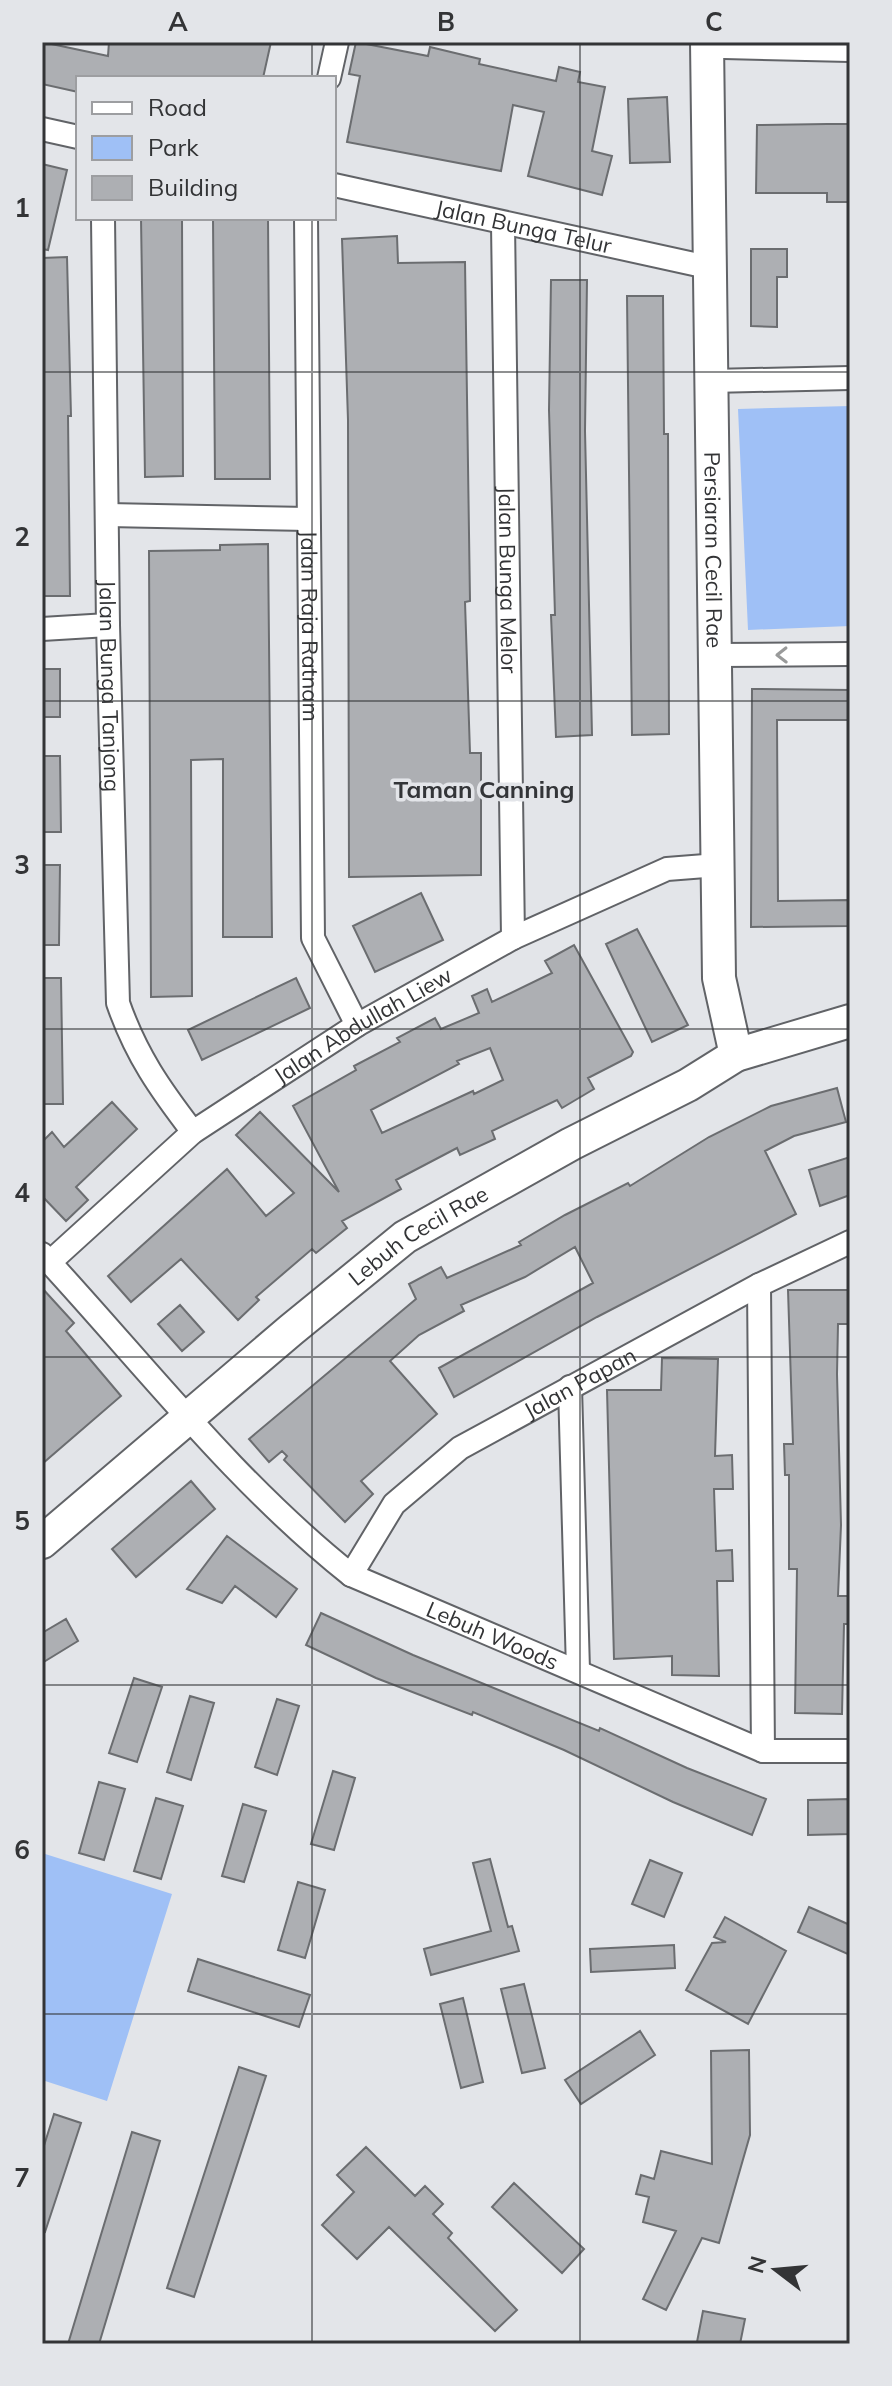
<svg xmlns="http://www.w3.org/2000/svg" width="892" height="2386" font-family="Mulish,sans-serif">
	<rect width="100%" height="100%" fill="#e3e5e9"/>
	<!-- green -->
	<path fill="#9fc0f6" d="M 850,406 L 850,626 L 748,630 L 738,409 Z
		M 42,1853 L 172,1894 L 107,2101 L 42,2080 Z"/>
	<!-- building -->
	<path fill="#adafb3" stroke="#6b6d70" stroke-width="2" fill-rule="evenodd" d="M 42,42 L 108,56 L 109,42 L 271,42 L 263,78 L 78,78 L 78,92 L 42,84 Z
		M 356,42 L 428,56 L 430,47 L 480,59 L 479,64 L 556,81 L 559,67 L 580,72 L 578,82 L 605,87 L 592,151 L 612,156 L 602,195 L 528,176 L 544,112 L 513,105 L 501,171 L 347,142 L 360,76 L 349,74 Z
		M 667,97 L 670,162 L 630,163 L 628,99 Z
		M 827,124 L 850,124 L 850,202 L 827,202 L 827,193 L 756,193 L 757,125 Z
		M 42,164 L 67,170 L 48,250 L 42,249 Z
		M 141,218 L 182,218 L 183,476 L 145,477 Z
		M 213,218 L 268,218 L 270,479 L 215,479 Z
		M 397,236 L 398,263 L 465,262 L 470,601 L 465,602 L 470,753 L 481,753 L 481,875 L 349,877 L 348,420 L 342,239 Z
		M 751,249 L 787,249 L 787,277 L 777,277 L 777,327 L 751,326 Z
		M 67,257 L 71,416 L 68,416 L 70,596 L 42,596 L 42,258 Z
		M 551,280 L 587,280 L 585,431 L 592,735 L 556,737 L 551,615 L 555,615 L 549,410 Z
		M 627,296 L 663,296 L 664,434 L 668,434 L 669,734 L 632,735 Z
		M 268,544 L 272,937 L 223,937 L 223,759 L 191,760 L 192,996 L 151,997 L 149,551 L 220,550 L 220,545 Z
		M 42,669 L 60,669 L 60,717 L 42,717 Z
		M 752,689 L 850,690 L 850,720 L 777,720 L 778,901 L 850,900 L 850,926 L 751,927 Z
		M 42,756 L 60,756 L 61,832 L 42,832 Z
		M 42,865 L 60,865 L 59,945 L 42,945 Z
		M 421,893 L 443,940 L 375,972 L 353,926 Z
		M 637,929 L 688,1025 L 652,1042 L 606,944 Z
		M 574,945 L 633,1052 L 631,1056 L 588,1078 L 594,1089 L 562,1108 L 557,1100 L 492,1131 L 495,1139 L 460,1155 L 457,1148 L 396,1180 L 401,1189 L 342,1221 L 347,1228 L 316,1253 L 312,1249 L 256,1297 L 259,1300 L 238,1320 L 181,1259 L 131,1302 L 108,1276 L 227,1169 L 266,1216 L 294,1193 L 236,1135 L 260,1112 L 339,1192 L 293,1106 L 356,1070 L 354,1066 L 400,1042 L 397,1038 L 435,1018 L 441,1029 L 479,1013 L 472,996 L 487,989 L 492,1002 L 552,973 L 545,961 ZM 490,1048 L 503,1080 L 474,1094 L 473,1091 L 382,1133 L 371,1110 L 459,1064 L 457,1061 Z
		M 42,978 L 61,978 L 63,1104 L 42,1104 Z
		M 296,978 L 310,1008 L 202,1060 L 188,1030 Z
		M 837,1088 L 846,1122 L 794,1136 L 765,1151 L 796,1214 L 597,1317 L 454,1397 L 439,1368 L 593,1283 L 575,1247 L 525,1277 L 461,1305 L 464,1311 L 419,1335 L 390,1361 L 437,1414 L 361,1481 L 373,1494 L 345,1522 L 284,1460 L 287,1456 L 282,1451 L 269,1462 L 249,1439 L 416,1299 L 409,1284 L 441,1267 L 447,1278 L 521,1245 L 519,1242 L 565,1215 L 628,1183 L 630,1186 L 709,1137 L 771,1106 Z
		M 112,1102 L 137,1129 L 76,1187 L 88,1200 L 66,1221 L 42,1196 L 42,1142 L 52,1132 L 64,1147 Z
		M 850,1157 L 850,1195 L 820,1206 L 809,1170 Z
		M 42,1288 L 74,1323 L 66,1331 L 121,1396 L 42,1464 Z
		M 788,1290 L 848,1290 L 849,1324 L 838,1324 L 837,1374 L 841,1525 L 838,1596 L 850,1596 L 850,1624 L 844,1624 L 842,1714 L 795,1713 L 797,1569 L 789,1569 L 789,1475 L 785,1475 L 784,1444 L 793,1444 Z
		M 180,1305 L 204,1332 L 182,1351 L 158,1324 Z
		M 662,1358 L 718,1359 L 715,1456 L 732,1455 L 733,1489 L 714,1489 L 716,1551 L 732,1550 L 733,1581 L 717,1581 L 719,1676 L 672,1675 L 672,1656 L 614,1659 L 607,1390 L 661,1390 Z
		M 191,1481 L 215,1509 L 136,1577 L 112,1549 Z
		M 227,1536 L 297,1589 L 276,1617 L 235,1586 L 222,1603 L 187,1589 Z
		M 321,1613 L 413,1655 L 599,1731 L 600,1728 L 687,1768 L 766,1799 L 752,1835 L 673,1802 L 564,1750 L 473,1712 L 472,1715 L 376,1678 L 306,1645 Z
		M 66,1619 L 78,1641 L 42,1663 L 42,1633 Z
		M 134,1678 L 162,1687 L 137,1762 L 109,1753 Z
		M 190,1696 L 214,1703 L 191,1780 L 167,1772 Z
		M 277,1699 L 299,1706 L 277,1775 L 255,1767 Z
		M 333,1771 L 355,1778 L 334,1850 L 311,1844 Z
		M 99,1782 L 125,1789 L 104,1860 L 79,1853 Z
		M 156,1798 L 183,1806 L 161,1879 L 134,1871 Z
		M 850,1799 L 850,1834 L 808,1835 L 808,1800 Z
		M 243,1804 L 266,1811 L 244,1882 L 222,1876 Z
		M 490,1859 L 508,1927 L 512,1926 L 519,1951 L 431,1975 L 424,1949 L 491,1931 L 473,1863 Z
		M 650,1860 L 682,1873 L 664,1917 L 632,1904 Z
		M 298,1882 L 325,1890 L 305,1958 L 278,1950 Z
		M 809,1907 L 850,1925 L 850,1955 L 798,1932 Z
		M 725,1917 L 786,1951 L 748,2024 L 686,1990 L 712,1943 L 726,1942 L 714,1937 Z
		M 674,1945 L 675,1968 L 591,1972 L 590,1949 Z
		M 198,1959 L 310,1995 L 299,2027 L 188,1991 Z
		M 524,1984 L 545,2068 L 522,2073 L 501,1989 Z
		M 463,1998 L 483,2082 L 461,2088 L 440,2004 Z
		M 640,2031 L 655,2055 L 581,2104 L 565,2080 Z
		M 749,2050 L 750,2135 L 719,2243 L 702,2238 L 666,2310 L 643,2299 L 676,2231 L 643,2222 L 649,2197 L 636,2194 L 641,2175 L 654,2179 L 661,2151 L 712,2164 L 711,2051 Z
		M 239,2067 L 266,2076 L 194,2297 L 167,2288 Z
		M 54,2114 L 81,2123 L 45,2232 L 42,2231 L 42,2152 Z
		M 132,2132 L 160,2141 L 99,2344 L 68,2344 Z
		M 366,2147 L 415,2196 L 425,2186 L 443,2204 L 433,2214 L 452,2233 L 448,2238 L 517,2310 L 495,2331 L 389,2227 L 357,2259 L 322,2225 L 354,2192 L 337,2175 Z
		M 514,2183 L 584,2249 L 562,2273 L 492,2207 Z
		M 703,2311 L 745,2319 L 740,2344 L 697,2342 Z"/>
	<g fill="none" stroke-linecap="round" stroke-linejoin="round">
		<!-- street casing -->
		<g stroke="#616367" stroke-width="26">
			<g id="street">
				<path d="M 329,78 L 337,42"/>
				<path d="M 42,129 L 78,137"/>
				<path id="s1" d="M 334,185 L 712,268"/>
				<path id="s2" d="M 103,218 L 108,625 L 118,1003 C 136,1055 160,1089 193,1132"/>
				<path id="s3" d="M 306,218 L 313,938 L 357,1025"/>
				<path id="s4" d="M 503,224 L 513,938"/>
				<path d="M 711,381 L 850,378"/>
				<path d="M 108,515 L 308,519"/>
				<path d="M 42,629 L 108,625"/>
				<path d="M 715,655 L 850,654"/>
				<path id="s5" d="M 42,1254 C 143,1363 234,1482 351,1575 L 763,1751 L 850,1751"/>
				<path id="s6" d="M 50,1262 L 193,1132 L 357,1025 L 513,938 L 667,869 L 718,865"/>
				<path d="M 759,1285 L 763,1751"/>
				<path d="M 570,1387 L 578,1670"/>
				<path id="s7" d="M 351,1575 L 394,1504 L 460,1448 L 759,1285 L 850,1242"/>
			</g>
		</g>
		<!-- secondary casing -->
		<g stroke="#616367" stroke-width="36">
			<g id="secondary">
				<path id="s8" d="M 707,42 L 719,978 L 736,1055"/>
				<path d="M 724,42 L 850,45"/>
				<path id="s9" d="M 42,1542 L 291,1330 L 405,1237 L 571,1144 L 688,1085 L 736,1055 L 850,1021"/>
			</g>
		</g>
		<!-- street -->
		<use href="#street" stroke="#fff" stroke-width="22"/>
		<!-- secondary -->
		<use href="#secondary" stroke="#fff" stroke-width="32"/>
	</g>
	<!-- one-way arrows -->
	<defs><path id="oneway-chevron" d="M-2-3.5L2.5 0L-2 3.5" fill="none" stroke-width="1.6" stroke-linecap="round" stroke-linejoin="round" transform="scale(2)"/></defs>
	<use stroke="#999a9a" href="#oneway-chevron" transform="translate(782 655) rotate(179)"/>
	<!-- grid -->
	<path fill="none" stroke="#333436" stroke-width="2" stroke-opacity="0.55" d="M 312,42 L 312,78M 580,42 L 580,2344M 312,218 L 312,2344M 42,372 L 850,372M 42,701 L 850,701M 42,1029 L 850,1029M 42,1357 L 850,1357M 42,1685 L 850,1685M 42,2014 L 850,2014"/>
	<g text-anchor="middle" stroke-width="7" stroke-linejoin="round" paint-order="stroke">
		<!-- street labels -->
		<g font-size="22" fill="#333436" stroke="#e3e5e9">
			<text dy="8" stroke="none"><textPath href="#s1" startOffset="194">Jalan Bunga Telur</textPath></text>
			<text dy="8" stroke="none"><textPath href="#s8" startOffset="508">Persiaran Cecil Rae</textPath></text>
			<text dy="8" stroke="none"><textPath href="#s4" startOffset="356">Jalan Bunga Melor</textPath></text>
			<text dy="8" stroke="none"><textPath href="#s3" startOffset="408">Jalan Raja Ratnam</textPath></text>
			<text dy="8" stroke="none"><textPath href="#s2" startOffset="468">Jalan Bunga Tanjong</textPath></text>
			<text dy="8" stroke="none"><textPath href="#s6" startOffset="394">Jalan Abdullah Liew</textPath></text>
			<text dy="8" stroke="none"><textPath href="#s9" startOffset="486">Lebuh Cecil Rae</textPath></text>
			<text dy="8" stroke="none"><textPath href="#s7" startOffset="306">Jalan Papan</textPath></text>
			<text dy="8" stroke="none"><textPath href="#s5" startOffset="600">Lebuh Woods</textPath></text>
		</g>
		<!-- neighbourhood labels -->
		<g font-size="24" font-weight="bold" fill="#333538" stroke="#e3e5e9">
			<text x="484" y="798">Taman Canning</text>
		</g>
	</g>
	<!-- border -->
	<rect width="892" height="2386" fill="none" stroke="#e3e5e9" stroke-width="88"/>
	<!-- legend -->
	<rect x="76" y="76" width="260" height="144" fill="#e3e5e9" stroke="#9d9ea1" stroke-width="2"/>
	<rect x="92" y="102" width="40" height="12" fill="#ffffff" stroke="#9d9ea1" stroke-width="2"/>
	<text x="148" y="116" font-size="24" fill="#333436">Road</text>
	<rect x="92" y="136" width="40" height="24" fill="#9fc0f6" stroke="#9d9ea1" stroke-width="2"/>
	<text x="148" y="156" font-size="24" fill="#333436">Park</text>
	<rect x="92" y="176" width="40" height="24" fill="#adafb3" stroke="#9d9ea1" stroke-width="2"/>
	<text x="148" y="196" font-size="24" fill="#333436">Building</text>
	<!-- north arrow -->
	<g transform="translate(776 2270) rotate(286)" stroke="#e3e5e9" stroke-width="6" paint-order="stroke">
	<path d="M0-6L14 30L0 20L-14 30Z" fill="#333436"/>
	<text y="-12" font-size="22" font-weight="bold" text-anchor="middle" fill="#333436">N</text>
	</g>
	<rect x="44" y="44" width="804" height="2298" fill="none" stroke="#333436" stroke-width="3"/>
	<g font-size="26" text-anchor="middle" font-weight="bold" fill="#333436">
		<text x="178" y="31">A</text>
		<text x="446" y="31">B</text>
		<text x="714" y="31">C</text>
		<text x="22" y="217">1</text>
		<text x="22" y="546">2</text>
		<text x="22" y="874">3</text>
		<text x="22" y="1202">4</text>
		<text x="22" y="1530">5</text>
		<text x="22" y="1859">6</text>
		<text x="22" y="2187">7</text>
	</g>
</svg>
